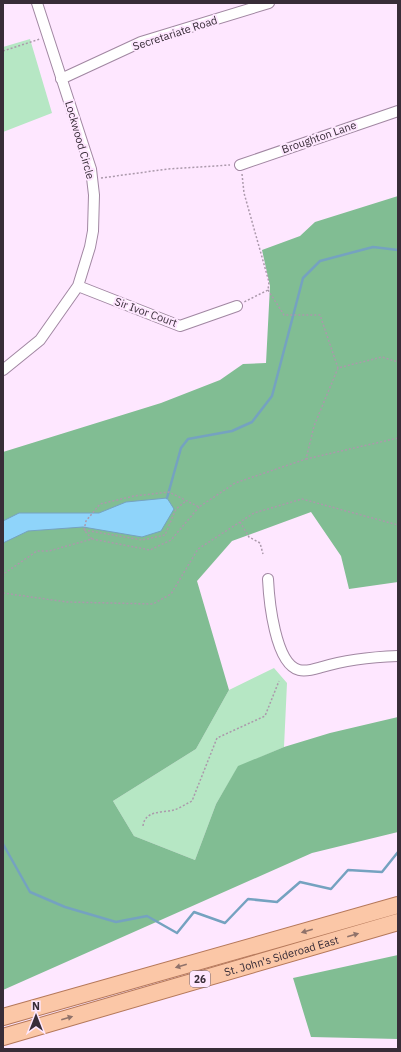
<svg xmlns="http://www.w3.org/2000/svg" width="401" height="1052" font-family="'IBM Plex Sans',sans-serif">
	<rect width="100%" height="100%" fill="#fee7ff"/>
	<!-- green -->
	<path fill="#b6e7c4" d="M 30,39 L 52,113 L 3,132 L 3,47 Z
		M 274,668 L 287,683 L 284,747 L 238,767 L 216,804 L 195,860 L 134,836 L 113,801 L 196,749 L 229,690 Z"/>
	<!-- forest -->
	<path fill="#81bd93" d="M 398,196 L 398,582 L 349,589 L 341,556 L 311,512 L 232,541 L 197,581 L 229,690 L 196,749 L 113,801 L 134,836 L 195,860 L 216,804 L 238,766 L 284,747 L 330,733 L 398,717 L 398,832 L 312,853 L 3,990 L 3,452 L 161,403 L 220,380 L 243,364 L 266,363 L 270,286 L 262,250 L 300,236 L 315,222 Z
		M 398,955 L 398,1039 L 311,1037 L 293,978 Z"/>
	<!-- water -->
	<path fill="#8fd4fa" stroke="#75a2c0" d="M 167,498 L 174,509 L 161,531 L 142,537 L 83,527 L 28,531 L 3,543 L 3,521 L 19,513 L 99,513 L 126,502 Z"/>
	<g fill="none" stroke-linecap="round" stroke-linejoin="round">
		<!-- stream -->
		<path stroke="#75a2c0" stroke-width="2.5" d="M 167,498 L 181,448 L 188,439 L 232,431 L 252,422 L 272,396 L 303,278 L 320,261 L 373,247 L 398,250
			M 3,844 L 30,892 L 65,907 L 116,922 L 147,916 L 177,933 L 194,912 L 225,923 L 248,899 L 277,902 L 300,882 L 331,889 L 348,870 L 382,872 L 398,852"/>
		<!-- minor casing -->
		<g stroke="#a187a2" stroke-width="12">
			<path id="minor" d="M 61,79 L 141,42 L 269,3
				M 240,165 L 398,111
				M 78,286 L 180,326 L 237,306
				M 3,370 L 40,340 L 78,286 L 90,247 L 93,231 L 94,195 L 91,169 L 37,3
				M 268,579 C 269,600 275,664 299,670 C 307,672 315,669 322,667 C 348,659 372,657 398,656"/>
		</g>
		<!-- primary casing -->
		<g stroke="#b5785a" stroke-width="18">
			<g id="primary">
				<path d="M 3,1017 L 398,905"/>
				<path id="s1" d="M 3,1037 L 398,922"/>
			</g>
		</g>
		<!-- path -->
		<path stroke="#ab99ab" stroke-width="1.5" stroke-dasharray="2 2" stroke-linecap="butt" d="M 3,51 L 40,39
			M 242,174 L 244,193 L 269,282 L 268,290 L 244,302
			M 101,178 L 168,169 L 230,165
			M 268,290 L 284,315 L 320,315 L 338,368
			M 306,459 L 398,438
			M 240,522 L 249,537 L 260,543 L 263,554
			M 84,530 L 142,540 L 165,535 L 176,509 L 186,501
			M 92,539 L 150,550 L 171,540 L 199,507
			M 3,577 L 5,573 L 37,551 L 49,551 L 92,539 L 84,530 L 86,521 L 100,504 L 134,496 L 169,492 L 199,507 L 235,483 L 306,459 L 314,426 L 338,368 L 382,357 L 398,362
			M 3,593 L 67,602 L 153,604 L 171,594 L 198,549 L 254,513 L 302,499 L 398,525
			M 143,826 C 145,810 162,813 174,810 C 180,808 186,804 192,801 L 217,738 L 265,716 L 279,681"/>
		<!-- minor -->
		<use href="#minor" stroke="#fff" stroke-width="10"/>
		<!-- primary -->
		<use href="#primary" stroke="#fbc7a7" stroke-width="16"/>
	</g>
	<!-- one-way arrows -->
	<defs><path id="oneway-solid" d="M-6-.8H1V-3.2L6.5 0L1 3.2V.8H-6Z"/></defs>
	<g fill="#90726a">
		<use href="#oneway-solid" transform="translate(307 931) rotate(164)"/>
		<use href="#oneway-solid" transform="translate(353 935) rotate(-16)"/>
		<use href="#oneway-solid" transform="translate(181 966) rotate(164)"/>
		<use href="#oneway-solid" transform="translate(67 1018) rotate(-16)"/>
	</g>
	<g text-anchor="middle" stroke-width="4" stroke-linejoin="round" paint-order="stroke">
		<!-- shield labels -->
		<rect fill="#fee7ff" stroke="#736574" stroke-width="1" x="190" y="971" width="20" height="16" rx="3"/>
		<g font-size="10" font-weight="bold" fill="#382d38">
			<text x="200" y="983">26</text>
		</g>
		<!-- street labels -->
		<g font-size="11" fill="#382d38" stroke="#fee7ff">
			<text transform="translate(175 33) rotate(-18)" y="4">Secretariate Road</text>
			<text transform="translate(319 137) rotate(-19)" y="4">Broughton Lane</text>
			<text transform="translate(80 140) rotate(74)" y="4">Lockwood Circle</text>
			<text transform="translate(146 312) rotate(20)" y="4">Sir Ivor Court</text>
			<text dy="4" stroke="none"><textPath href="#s1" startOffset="290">St. John's Sideroad East</textPath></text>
		</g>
	</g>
	<!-- border -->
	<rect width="401" height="1052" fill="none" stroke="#382d38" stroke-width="8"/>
	<!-- north arrow -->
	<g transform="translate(36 1016)" stroke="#fee7ff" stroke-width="3" paint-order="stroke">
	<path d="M0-3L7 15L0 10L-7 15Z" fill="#382d38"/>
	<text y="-6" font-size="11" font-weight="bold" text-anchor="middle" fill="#382d38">N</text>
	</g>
</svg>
